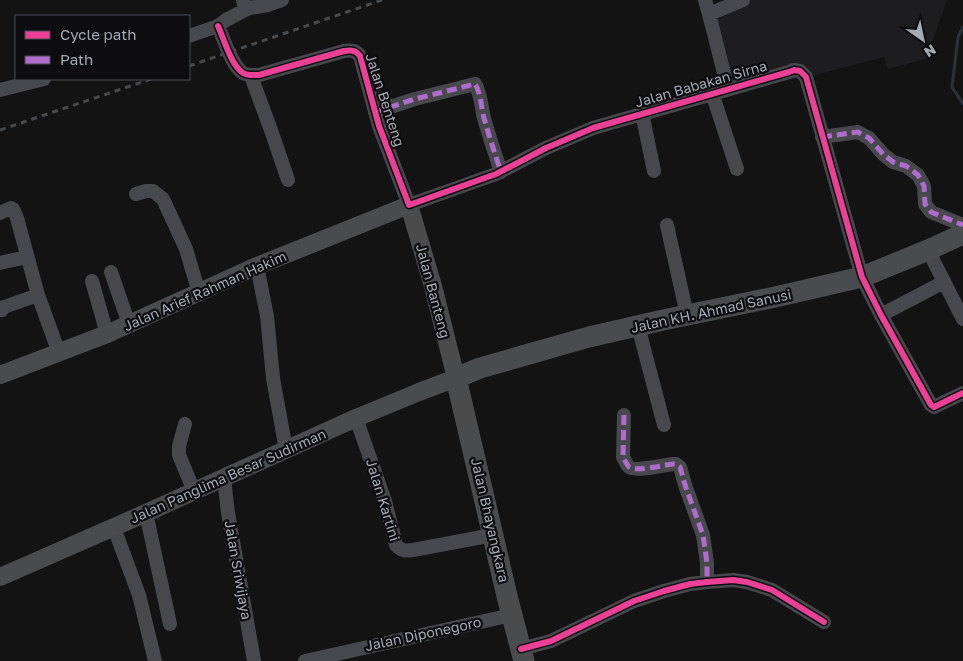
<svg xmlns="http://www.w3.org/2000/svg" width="963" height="661" font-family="'Golos Text',sans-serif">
	<rect width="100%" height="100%" fill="#131313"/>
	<!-- built -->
	<path fill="#1d1d1f" d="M 734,0 L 947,0 L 926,59 L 888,69 L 884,57 L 812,76 L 796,65 L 730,82 L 713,9 Z"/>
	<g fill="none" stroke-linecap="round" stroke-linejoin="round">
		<!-- stream -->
		<path stroke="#2b3237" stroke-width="3" d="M 963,27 L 958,37 L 952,87 L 963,104"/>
		<!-- minor -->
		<path stroke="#47484c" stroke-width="14" d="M 705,0 L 709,14
			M 245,10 L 250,8 L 268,5 L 282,0
			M 218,26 C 224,39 231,65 243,73 C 248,76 254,75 259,75 L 344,51 C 352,50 355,50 360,56 L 379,126 L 409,205 L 496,174 L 546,148 L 593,128 L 789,72 L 794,70 L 800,71 L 806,77 L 862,277 L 881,315 L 931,405 L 934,407 L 963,393
			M 189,36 L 218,26 L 226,20 L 245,10 L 243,0
			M 251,76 L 272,133 L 288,180
			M 728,89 L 709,14 L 743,0
			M 0,90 L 44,79
			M 712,93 L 737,169
			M 375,112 L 415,99 L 475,84 C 481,93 481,107 484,118 C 489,136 495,154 501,172
			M 642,113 L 654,171
			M 822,137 L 858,132 L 865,136 L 869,138 L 883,154 L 893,162 L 906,166 L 918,175 L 924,186 L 925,204 L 931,212 L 963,225
			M 136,194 L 146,191 L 153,191 L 163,199 L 186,249 L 199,293
			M 0,213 L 11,208 L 13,209 L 17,218 L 38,295 L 59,353
			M 667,225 L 687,315
			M 928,250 L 963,319
			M 0,263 L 27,257
			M 257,266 L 267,316 L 273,378 L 286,450
			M 111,272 L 129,324
			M 92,281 L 107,334
			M 0,310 L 2,310 L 4,307 L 38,295
			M 881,315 L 944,282
			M 638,326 L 664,425
			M 624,415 L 623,457 C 625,460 626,464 629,467 C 636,472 664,465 673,464 L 676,464 L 680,467 L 686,488 L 703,535 L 707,563 L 707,582
			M 356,418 L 385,501 L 396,545 C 401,551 406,551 413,550 L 493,535
			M 185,424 L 179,446 L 179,455 L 194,491
			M 224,478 L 228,513 L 254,661
			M 146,513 L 170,624
			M 114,528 L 139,595 L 155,661
			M 521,649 L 551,641 L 634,601 L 664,591 L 690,584 L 707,582 L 733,580 L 747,582 L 772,590 L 824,622
			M 305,661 L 512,615"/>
		<!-- major -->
		<path stroke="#4a4b4d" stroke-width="18" d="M 0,375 L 107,334 L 257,266 L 409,205 L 433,286 L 456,378 L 419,392 L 356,418 L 146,513 L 0,577"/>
		<!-- highway -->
		<path stroke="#4a4b4d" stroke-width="21" d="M 524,661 L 508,600 L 456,378 L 480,368 L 589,337 L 663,320 L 775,297 L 862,277 L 928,250 L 963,234"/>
		<!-- rail -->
		<path stroke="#48494b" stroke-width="3" stroke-dasharray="6 5" stroke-linecap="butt" d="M 189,66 L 382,0
			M 0,130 L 151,79"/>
		<!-- quiet -->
		<path stroke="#b06ccc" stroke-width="5" stroke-dasharray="10 5" stroke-linecap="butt" d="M 375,112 L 415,99 L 475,84 C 481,93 481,107 484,118 C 489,136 495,154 501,172
			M 822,137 L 858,132 L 865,136 L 869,138 L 883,154 L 893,162 L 906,166 L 918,175 L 924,186 L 925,204 L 931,212 L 963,225
			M 624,415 L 623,457 C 625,460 626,464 629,467 C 636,472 664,465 673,464 L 676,464 L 680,467 L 686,488 L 703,535 L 707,563 L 707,582"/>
		<!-- cycleway casing -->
		<g stroke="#0d0d0f" stroke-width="9">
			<path id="cycleway" d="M 218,26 C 224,39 231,65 243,73 C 248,76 254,75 259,75 L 344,51 C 352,50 355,50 360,56 L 379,126 L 409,205 L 496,174 L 546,148 L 593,128 L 789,72 L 794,70 L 800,71 L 806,77 L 862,277 L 881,315 L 931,405 L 934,407 L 963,393
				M 521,649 L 551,641 L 634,601 L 664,591 L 690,584 L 707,582 L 733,580 L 747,582 L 772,590 L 824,622"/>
		</g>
		<!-- cycleway -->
		<use href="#cycleway" stroke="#ea4096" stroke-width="6"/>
	</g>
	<g text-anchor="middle" stroke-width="4.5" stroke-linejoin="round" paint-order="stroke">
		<!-- street labels -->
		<g font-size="14" fill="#a5aab3" stroke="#0d0d0f">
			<text transform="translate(701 84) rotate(-16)" y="5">Jalan Babakan Sirna</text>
			<text transform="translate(385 100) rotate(72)" y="5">Jalan Benteng</text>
			<text transform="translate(205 291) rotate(-24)" y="5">Jalan Arief Rahman Hakim</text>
			<text transform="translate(433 291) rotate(75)" y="5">Jalan Banteng</text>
			<text transform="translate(711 311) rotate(-12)" y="5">Jalan KH. Ahmad Sanusi</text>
			<text transform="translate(228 476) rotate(-24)" y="5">Jalan Panglima Besar Sudirman</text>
			<text transform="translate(383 500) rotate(73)" y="5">Jalan Kartini</text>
			<text transform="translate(490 520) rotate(77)" y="5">Jalan Bhayangkara</text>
			<text transform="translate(238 570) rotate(80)" y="5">Jalan Sriwijaya</text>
			<text transform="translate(423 634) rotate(-12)" y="5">Jalan Diponegoro</text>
		</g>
	</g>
	<!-- legend -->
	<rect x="15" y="15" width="175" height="65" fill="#0d0d0f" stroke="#4a4c51"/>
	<rect x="25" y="31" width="25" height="8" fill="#ea4096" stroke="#4a4c51"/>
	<text x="60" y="40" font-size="15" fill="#a5aab3">Cycle path</text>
	<rect x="25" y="56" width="25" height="8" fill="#b06ccc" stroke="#4a4c51"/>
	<text x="60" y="65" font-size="15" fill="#a5aab3">Path</text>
	<!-- north arrow -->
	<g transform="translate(923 40) rotate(147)" stroke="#0d0d0f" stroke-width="4" paint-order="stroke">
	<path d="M0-4L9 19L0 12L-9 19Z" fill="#a5aab3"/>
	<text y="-8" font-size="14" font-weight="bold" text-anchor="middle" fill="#a5aab3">N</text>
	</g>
</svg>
